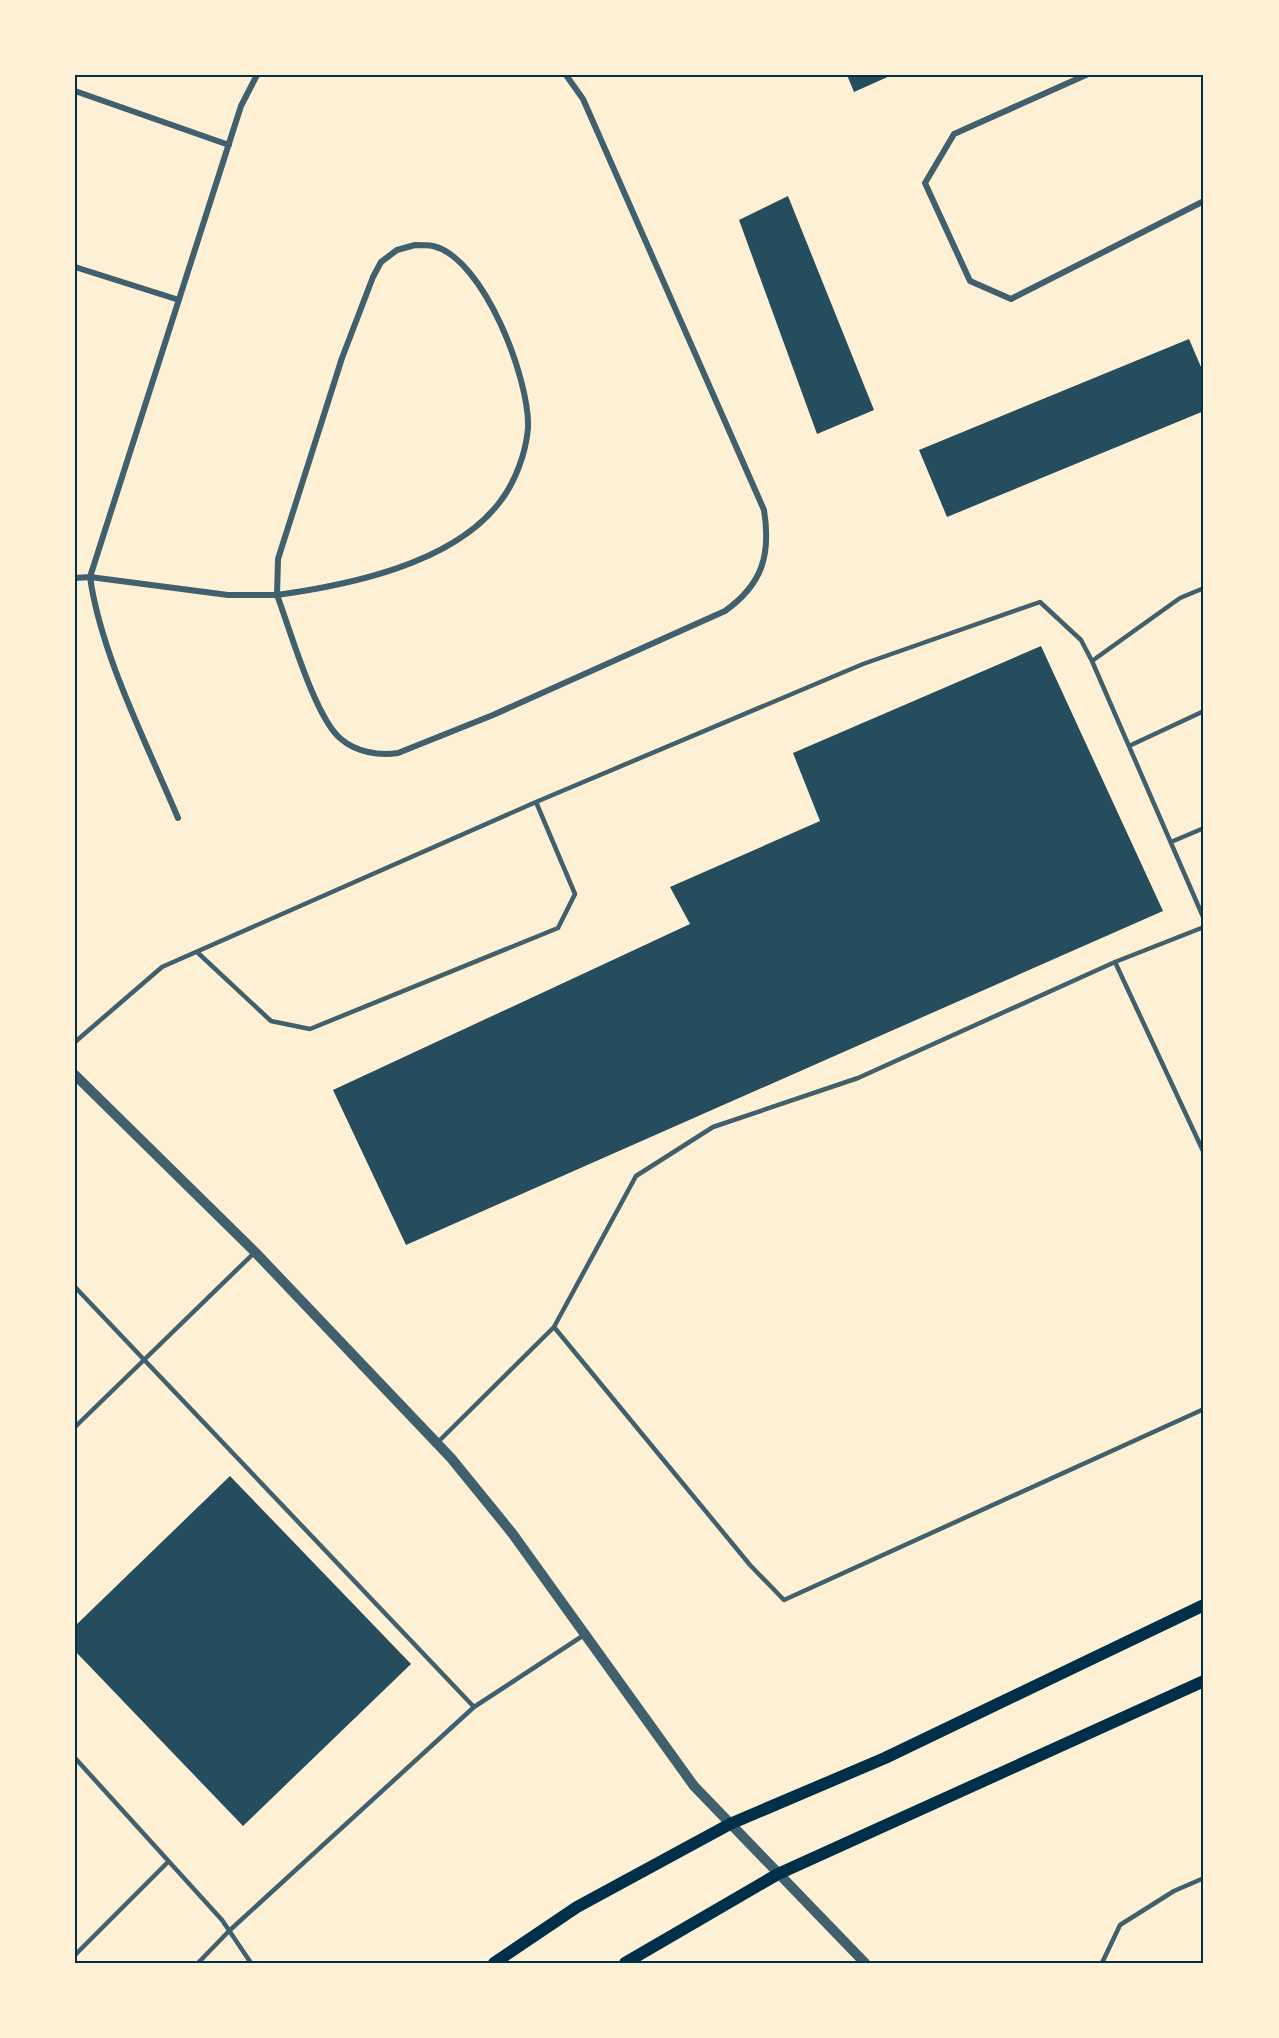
<svg xmlns="http://www.w3.org/2000/svg" width="1279" height="2038" font-family="'Noto Sans',sans-serif">
	<rect width="100%" height="100%" fill="#fdf0d5"/>
	<!-- building -->
	<path fill="#264d5e" d="M 847,75 L 892,75 L 854,92 Z
		M 788,196 L 874,410 L 817,434 L 739,220 Z
		M 1189,339 L 1204,374 L 1204,411 L 947,517 L 919,450 Z
		M 1041,646 L 1163,911 L 406,1245 L 333,1090 L 690,924 L 670,887 L 820,821 L 793,753 Z
		M 230,1476 L 411,1664 L 243,1826 L 75,1651 L 75,1626 Z"/>
	<g fill="none" stroke-linecap="round" stroke-linejoin="round">
		<!-- service -->
		<path stroke="#3f606c" stroke-width="4.5" d="M 1092,661 L 1180,598 L 1204,588
			M 1129,746 L 1204,711
			M 1171,842 L 1204,828
			M 197,952 L 271,1021 L 310,1029 L 558,928 L 575,894 L 536,802
			M 1115,962 L 1204,1153
			M 75,1042 L 162,967 L 536,802 L 863,664 L 1040,602 L 1081,640 L 1092,661 L 1204,919
			M 75,1287 L 474,1707 L 584,1635
			M 554,1327 L 750,1565 L 784,1600 L 1204,1409
			M 75,1427 L 255,1252
			M 437,1443 L 554,1327 L 636,1176 L 713,1127 L 858,1078 L 1115,962 L 1204,927
			M 75,1758 L 222,1920 L 251,1963
			M 75,1955 L 168,1862
			M 198,1963 L 229,1931 L 474,1707
			M 1102,1963 L 1120,1925 L 1174,1891 L 1204,1878"/>
		<!-- minor -->
		<path stroke="#3f606c" stroke-width="6" d="M 1086,75 L 954,134 L 925,183 L 970,281 L 1011,299 L 1204,201
			M 75,91 L 229,145
			M 415,245 C 421,245 428,245 433,246 C 484,258 530,380 528,428 C 526,453 515,483 499,503 C 452,564 349,585 277,595 L 278,559 L 342,358 L 373,277 L 381,262 L 397,250 Z
			M 75,267 L 179,300
			M 75,578 L 90,577 L 228,595 L 277,595 C 290,629 315,718 341,739 C 356,752 379,756 398,753 L 493,715 L 725,611 C 763,584 771,554 764,510 L 583,99 L 566,75
			M 178,818 C 147,744 101,655 90,577 L 241,106 L 257,75"/>
		<!-- tertiary -->
		<path stroke="#3f606c" stroke-width="10" d="M 75,1075 L 255,1252 L 451,1458 L 512,1533 L 694,1786 L 865,1963"/>
		<!-- secondary -->
		<path stroke="#003049" stroke-width="12" d="M 494,1963 L 577,1907 L 730,1824 L 885,1758 L 1204,1605
			M 625,1963 L 778,1874 L 1204,1681"/>
	</g>
	<!-- border -->
	<rect width="1279" height="2038" fill="none" stroke="#fdf0d5" stroke-width="153"/>
	<rect x="76" y="76" width="1126" height="1886" fill="none" stroke="#003049" stroke-width="2"/>
</svg>
